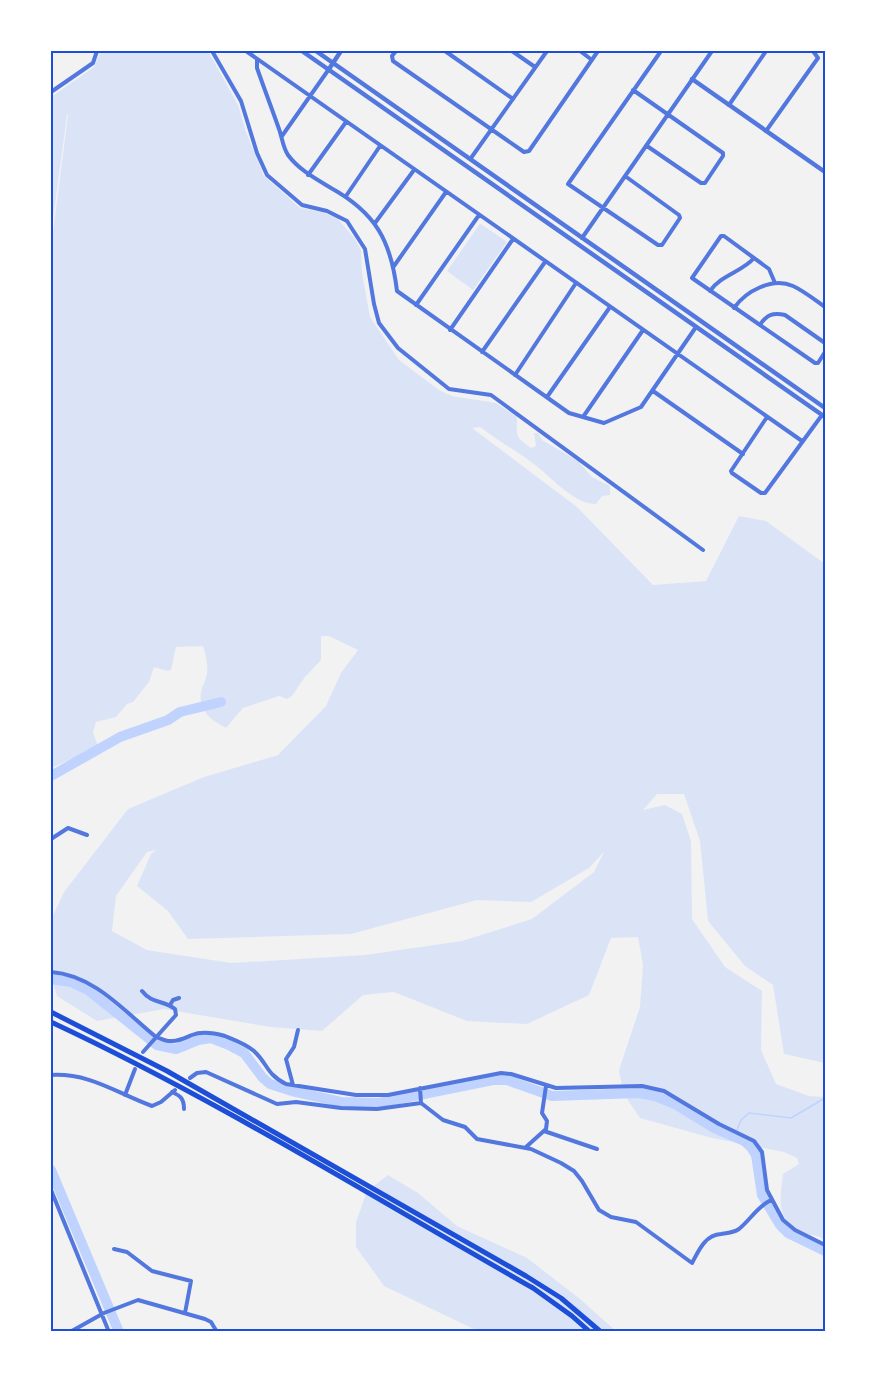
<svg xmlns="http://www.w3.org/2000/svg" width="876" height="1383" font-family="Karla,sans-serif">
	<rect width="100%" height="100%" fill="#f2f2f2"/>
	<!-- green -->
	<path fill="#dbe4f7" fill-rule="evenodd" d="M 101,51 L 208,51 L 238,105 L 246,132 L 264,176 L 300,208 L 322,212 L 337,218 L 355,239 L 361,250 L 362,273 L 370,317 L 399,360 L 439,390 L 452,396 L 496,403 L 517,417 C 517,436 514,436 531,448 L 536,446 L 534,433 L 538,433 L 542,440 L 578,461 L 592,477 L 610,486 L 610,495 L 602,496 L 596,504 C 572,504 549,474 530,461 C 514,450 496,439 480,427 L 472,428 L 577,507 L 653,585 L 706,581 L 739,516 L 766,521 L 825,564 L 825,1063 L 784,1054 L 773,985 L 745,966 L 708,921 L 700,841 L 684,794 L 657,794 L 643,810 L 665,805 L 682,814 L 691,841 L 692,919 L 725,967 L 762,991 L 761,1050 L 776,1084 L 809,1096 L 825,1097 L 825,1241 C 818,1234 812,1236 803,1233 C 775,1221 780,1199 783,1174 L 799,1164 L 797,1158 L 784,1152 L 712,1138 L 640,1118 L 623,1093 L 619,1070 L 640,1007 L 643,965 L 638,937 L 611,938 L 589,995 L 527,1024 L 467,1021 L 394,992 L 363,995 L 322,1031 L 270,1027 L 164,1009 L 97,1021 L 57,996 L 51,976 L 51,920 L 64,892 L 128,809 L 204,777 L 278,755 L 326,706 L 341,673 L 358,650 L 329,636 L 321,636 L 321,660 L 305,677 L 292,696 L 287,699 L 279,696 L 243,708 L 226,728 C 211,720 198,711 201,692 C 202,686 206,680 207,674 C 208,664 206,656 203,646 L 176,647 L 171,670 L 168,671 L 154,667 L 149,682 L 133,702 L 127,704 L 116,717 L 96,722 L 93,732 L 98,747 L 51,768 L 51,248 L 68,115 L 67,115 L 51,235 L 51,97 L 94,67 ZM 156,850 L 151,854 L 137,886 L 168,911 L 188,939 L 351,934 L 477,900 L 531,902 L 589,868 L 604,852 L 594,872 L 532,919 L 462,941 L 365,955 L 231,963 L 147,950 L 112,931 L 116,896 L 147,852 Z
		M 481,224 L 507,242 L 473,290 L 447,271 L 479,225 Z
		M 388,1175 L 418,1193 L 457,1226 L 527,1258 L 580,1299 L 617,1332 L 480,1332 L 384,1286 L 356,1247 L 356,1222 L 367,1191 Z"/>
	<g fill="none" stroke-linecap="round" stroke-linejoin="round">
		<!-- stream -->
		<path stroke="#bfd3fe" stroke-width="1.5" d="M 737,1130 L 741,1120 L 749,1113 L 791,1118 L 825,1098"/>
		<!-- river -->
		<path stroke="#bfd3fe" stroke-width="10" d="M 51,776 L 120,737 L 168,720 L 180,712 L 221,702
			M 51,979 L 71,982 L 88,990 L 157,1045 L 176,1049 L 198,1040 L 211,1038 L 229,1045 L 244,1053 L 263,1078 L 270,1084 L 292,1091 L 341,1102 L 379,1103 L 493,1080 L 507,1080 L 552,1096 L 639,1093 L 655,1096 L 675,1104 L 714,1128 L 744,1141 L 751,1147 L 756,1155 L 762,1195 L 780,1225 L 788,1233 L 825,1251
			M 51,1170 L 119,1332"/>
		<!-- minor -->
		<path stroke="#5277de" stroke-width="4" d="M 212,51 L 241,101 L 257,153 L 267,175 L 302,205 L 327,211 L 347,221 L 365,249 L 374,304 L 379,323 L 398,348 L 449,389 L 491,395 L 703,550
			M 246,51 L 802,441
			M 396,51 L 392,56 L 393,61 L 524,152 L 529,151 L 598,51
			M 445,51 L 513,99
			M 512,51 L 535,67
			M 580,51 L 592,60
			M 257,59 L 257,68 C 264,88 272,109 279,129 C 282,137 283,148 288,155 C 299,170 316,179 331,188 C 376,213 391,241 397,291 L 569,413 L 604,423 L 641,407 L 696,327
			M 633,90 L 723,153 L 723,156 L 705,183 L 701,183 L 647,146
			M 51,92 L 93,63 L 97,51
			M 729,105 L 766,51
			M 766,131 L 818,58 L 813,51
			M 282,136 L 329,69
			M 471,158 L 547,51
			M 308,175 L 346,122
			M 625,176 L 679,215 L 680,218 L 662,245 L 658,245 L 568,184 L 661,51
			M 346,196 L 380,146
			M 375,223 L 414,170
			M 582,238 L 712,51
			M 394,266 L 446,192
			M 775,283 L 769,269 L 724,236 L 721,236 L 692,278 L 815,363 L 818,363 L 825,352
			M 710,291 C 721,275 742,272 754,258
			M 416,305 L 479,215
			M 734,308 C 746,291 772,277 793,286 C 804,291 815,300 825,307
			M 760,325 C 766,315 773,312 785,315 L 825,343
			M 450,330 L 513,239
			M 482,352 L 545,262
			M 515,375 L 576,283
			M 653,391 L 743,454
			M 547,397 L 610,307
			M 583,417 L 643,330
			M 767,417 L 731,471 L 732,473 L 761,493 L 765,493 L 822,415
			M 51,839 L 68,828 L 87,835
			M 51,972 C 94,975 124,1011 156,1037 C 160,1038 165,1041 170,1041 C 178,1042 185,1038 192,1035 C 202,1031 214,1033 225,1036 C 235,1040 246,1044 254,1051 C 268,1064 266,1074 286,1084 L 356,1095 L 388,1095 L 501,1073 L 511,1074 L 556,1088 L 642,1086 L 664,1091 L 719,1124 L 754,1141 L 762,1152 L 767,1190 L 783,1220 L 795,1230 L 825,1245
			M 142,991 C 152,1004 164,1000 175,1009 L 176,1015 L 143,1052
			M 170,1005 L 173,1000 L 179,998
			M 51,1075 C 91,1073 116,1093 152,1106 L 161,1102 L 175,1090
			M 190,1078 L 197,1073 L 206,1072 L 277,1104 L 296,1102 L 341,1108 L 377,1109 L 421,1103 L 443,1120 L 465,1127 L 477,1139 L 531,1149 L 561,1163 L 574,1171 L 582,1181 L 599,1210 L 611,1217 L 636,1222 L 692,1263 C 699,1250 705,1235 721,1234 C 728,1233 733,1233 739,1229 C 751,1219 757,1207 771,1200
			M 293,1085 L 286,1059 L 294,1047 L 298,1030
			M 420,1088 L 421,1103
			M 172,1092 C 181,1096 184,1099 184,1109
			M 125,1095 L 135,1069
			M 544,1131 L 597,1149
			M 526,1147 L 546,1129 L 547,1121 L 542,1113 L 546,1086
			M 51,1190 L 109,1332
			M 114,1249 L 127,1252 L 152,1271 L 191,1281 L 185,1313
			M 70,1332 L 104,1313 L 138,1300 L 205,1319 L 211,1322 L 217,1332"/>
		<!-- tertiary -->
		<path stroke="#5277de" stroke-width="4.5" d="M 302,51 L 825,417
			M 316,51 L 825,408
			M 329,69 L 341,51
			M 692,79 L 825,172"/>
		<!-- primary -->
		<path stroke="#1d4ed8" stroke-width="5" d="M 51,1012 L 167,1071 L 526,1276 L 561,1298 L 601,1332
			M 51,1022 C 216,1099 374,1198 533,1288 L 572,1316 L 590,1332"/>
	</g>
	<!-- border -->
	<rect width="876" height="1383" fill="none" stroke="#ffffff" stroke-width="105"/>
	<rect x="52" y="52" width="772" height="1278" fill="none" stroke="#1d4ed8" stroke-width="2"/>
</svg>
